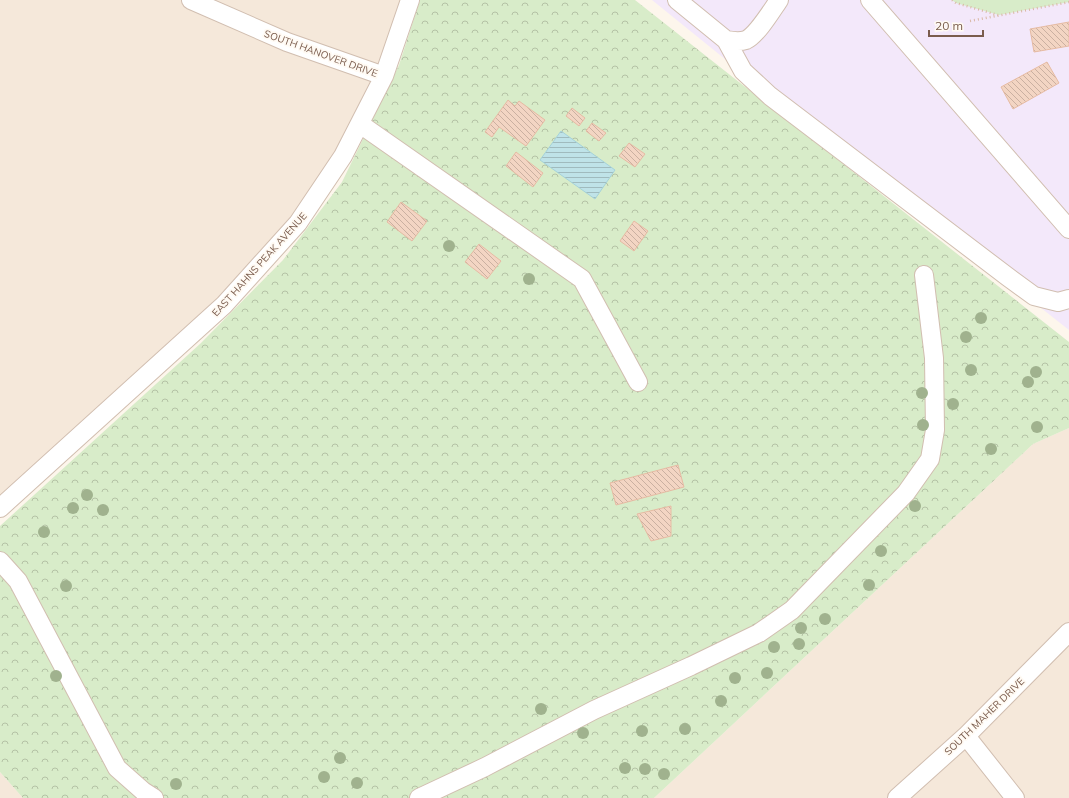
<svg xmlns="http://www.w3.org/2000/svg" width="1069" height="798" font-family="Mulish,sans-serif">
	<defs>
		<pattern id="forest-crowns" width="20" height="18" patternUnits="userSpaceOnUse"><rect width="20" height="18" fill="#d8ecc9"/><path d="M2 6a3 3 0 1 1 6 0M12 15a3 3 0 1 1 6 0" fill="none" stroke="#b4c2a5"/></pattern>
		<pattern id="water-rules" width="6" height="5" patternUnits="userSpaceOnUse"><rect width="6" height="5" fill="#bfe3e8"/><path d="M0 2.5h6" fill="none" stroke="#a0bbbe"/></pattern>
		<pattern id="building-back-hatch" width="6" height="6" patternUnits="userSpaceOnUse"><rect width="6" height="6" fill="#f3d5c3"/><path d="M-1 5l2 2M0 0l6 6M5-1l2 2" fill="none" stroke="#cab0a1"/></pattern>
	</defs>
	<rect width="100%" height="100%" fill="#fdf6ec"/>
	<!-- residential -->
	<path fill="#f5e8da" d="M 0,0 L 410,0 L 384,76 L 298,223 L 0,508 Z
		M 1069,428 L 1069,798 L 654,798 L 1033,444 Z
		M 0,772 L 23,798 L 0,798 Z"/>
	<!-- education -->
	<path fill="#f3e8fa" d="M 652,0 L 1069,0 L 1069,330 L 741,72 Z"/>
	<!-- grass -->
	<path fill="#d8ecc9" d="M 952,0 L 1069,0 L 1069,2 L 999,15 L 956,3 Z"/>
	<!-- forest -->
	<path fill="url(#forest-crowns)" d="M 420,0 L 635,0 L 1069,342 L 1069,428 L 1033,444 L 654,798 L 23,798 L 0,772 L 0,526 L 201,343 L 283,260 L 342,182 L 399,65 Z"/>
	<!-- water -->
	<path fill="url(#water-rules)" stroke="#a5d3da" d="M 561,131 L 615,170 L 595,199 L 540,160 Z"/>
	<!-- building -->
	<path fill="url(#building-back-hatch)" stroke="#e6bba3" d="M 1069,22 L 1069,46 L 1034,52 L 1030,29 Z
		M 1047,62 L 1059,83 L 1013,109 L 1001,87 Z
		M 508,100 L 515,106 L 519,101 L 545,120 L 526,146 L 499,127 L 492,137 L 485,132 Z
		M 572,108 L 585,118 L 579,126 L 566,116 Z
		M 592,123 L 606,133 L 599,141 L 586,131 Z
		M 629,143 L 645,154 L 635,167 L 619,156 Z
		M 516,152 L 543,173 L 533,187 L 506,166 Z
		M 401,202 L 427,221 L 412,241 L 387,222 Z
		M 634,221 L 648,231 L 634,251 L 620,241 Z
		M 479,244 L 501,261 L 487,279 L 465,262 Z
		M 678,465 L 684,487 L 616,505 L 610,483 Z
		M 671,506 L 671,536 L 651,541 L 637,514 Z"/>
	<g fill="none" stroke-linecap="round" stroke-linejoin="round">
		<!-- minor casing -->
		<g stroke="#d1beb0" stroke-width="20">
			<path id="minor" d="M 191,0 L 287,42 L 384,76
				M 677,0 L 726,40 C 732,41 740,42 746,40 C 757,35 772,10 779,0
				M 870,0 L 1069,229
				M 726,40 L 743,71 L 770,96 L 1008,277 L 1034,296 L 1058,302 L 1069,299
				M 360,124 L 582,279 L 638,382
				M 0,508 L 224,305 L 298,223 L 343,156 L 384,76 L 410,0
				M 0,561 L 18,581 L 117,768 L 143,791 L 154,798
				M 966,736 L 1015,798
				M 419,798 L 485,767 L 594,710 L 691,666 L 759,633 L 792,610 L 906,493 L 930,459 L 935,430 L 934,358 L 924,275
				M 897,798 L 966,736 L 1069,632"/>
		</g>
		<!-- path -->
		<path stroke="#d9b8a5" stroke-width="2.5" stroke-dasharray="1 3" stroke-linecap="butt" d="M 952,0 L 956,3 L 998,15
			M 970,21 L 1069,2"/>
		<!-- minor -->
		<use href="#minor" stroke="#fff" stroke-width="18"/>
	</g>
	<!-- trees -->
	<g fill="#a0b28e">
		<circle cx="449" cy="246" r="6"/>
		<circle cx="529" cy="279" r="6"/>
		<circle cx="981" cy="318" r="6"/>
		<circle cx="966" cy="337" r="6"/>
		<circle cx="971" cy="370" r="6"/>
		<circle cx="1036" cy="372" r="6"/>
		<circle cx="1028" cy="382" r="6"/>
		<circle cx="922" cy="393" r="6"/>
		<circle cx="953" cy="404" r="6"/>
		<circle cx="923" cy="425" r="6"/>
		<circle cx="1037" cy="427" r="6"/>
		<circle cx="991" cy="449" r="6"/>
		<circle cx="87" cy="495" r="6"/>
		<circle cx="915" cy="506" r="6"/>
		<circle cx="73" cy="508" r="6"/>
		<circle cx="103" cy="510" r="6"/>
		<circle cx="44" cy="532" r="6"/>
		<circle cx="881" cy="551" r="6"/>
		<circle cx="869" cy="585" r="6"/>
		<circle cx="66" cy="586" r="6"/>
		<circle cx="825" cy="619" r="6"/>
		<circle cx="801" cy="628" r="6"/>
		<circle cx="799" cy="644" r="6"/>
		<circle cx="774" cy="647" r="6"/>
		<circle cx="767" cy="673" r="6"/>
		<circle cx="56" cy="676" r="6"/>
		<circle cx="735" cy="678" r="6"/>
		<circle cx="721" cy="701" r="6"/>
		<circle cx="541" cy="709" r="6"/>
		<circle cx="685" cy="729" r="6"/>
		<circle cx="642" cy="731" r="6"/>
		<circle cx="583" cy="733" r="6"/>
		<circle cx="340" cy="758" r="6"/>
		<circle cx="625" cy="768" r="6"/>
		<circle cx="645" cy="769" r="6"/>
		<circle cx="664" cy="774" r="6"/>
		<circle cx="324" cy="777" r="6"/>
		<circle cx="357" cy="783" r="6"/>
		<circle cx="176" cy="784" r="6"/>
	</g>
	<g text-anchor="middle" stroke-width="3.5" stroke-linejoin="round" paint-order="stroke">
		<!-- street labels -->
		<g font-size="10" fill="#7a5c4d" stroke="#fffaf3">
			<text transform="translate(321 53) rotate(20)" y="4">SOUTH HANOVER DRIVE</text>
			<text transform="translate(259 264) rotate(-48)" y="4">EAST HAHNS PEAK AVENUE</text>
			<text transform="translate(984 716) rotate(-44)" y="4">SOUTH MAHER DRIVE</text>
		</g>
	</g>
	<!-- scale -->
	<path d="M929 30v6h54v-6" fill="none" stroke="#7a5c4d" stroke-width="2"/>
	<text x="935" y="30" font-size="12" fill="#7a5c4d" stroke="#fffaf3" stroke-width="3" paint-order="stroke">20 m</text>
</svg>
